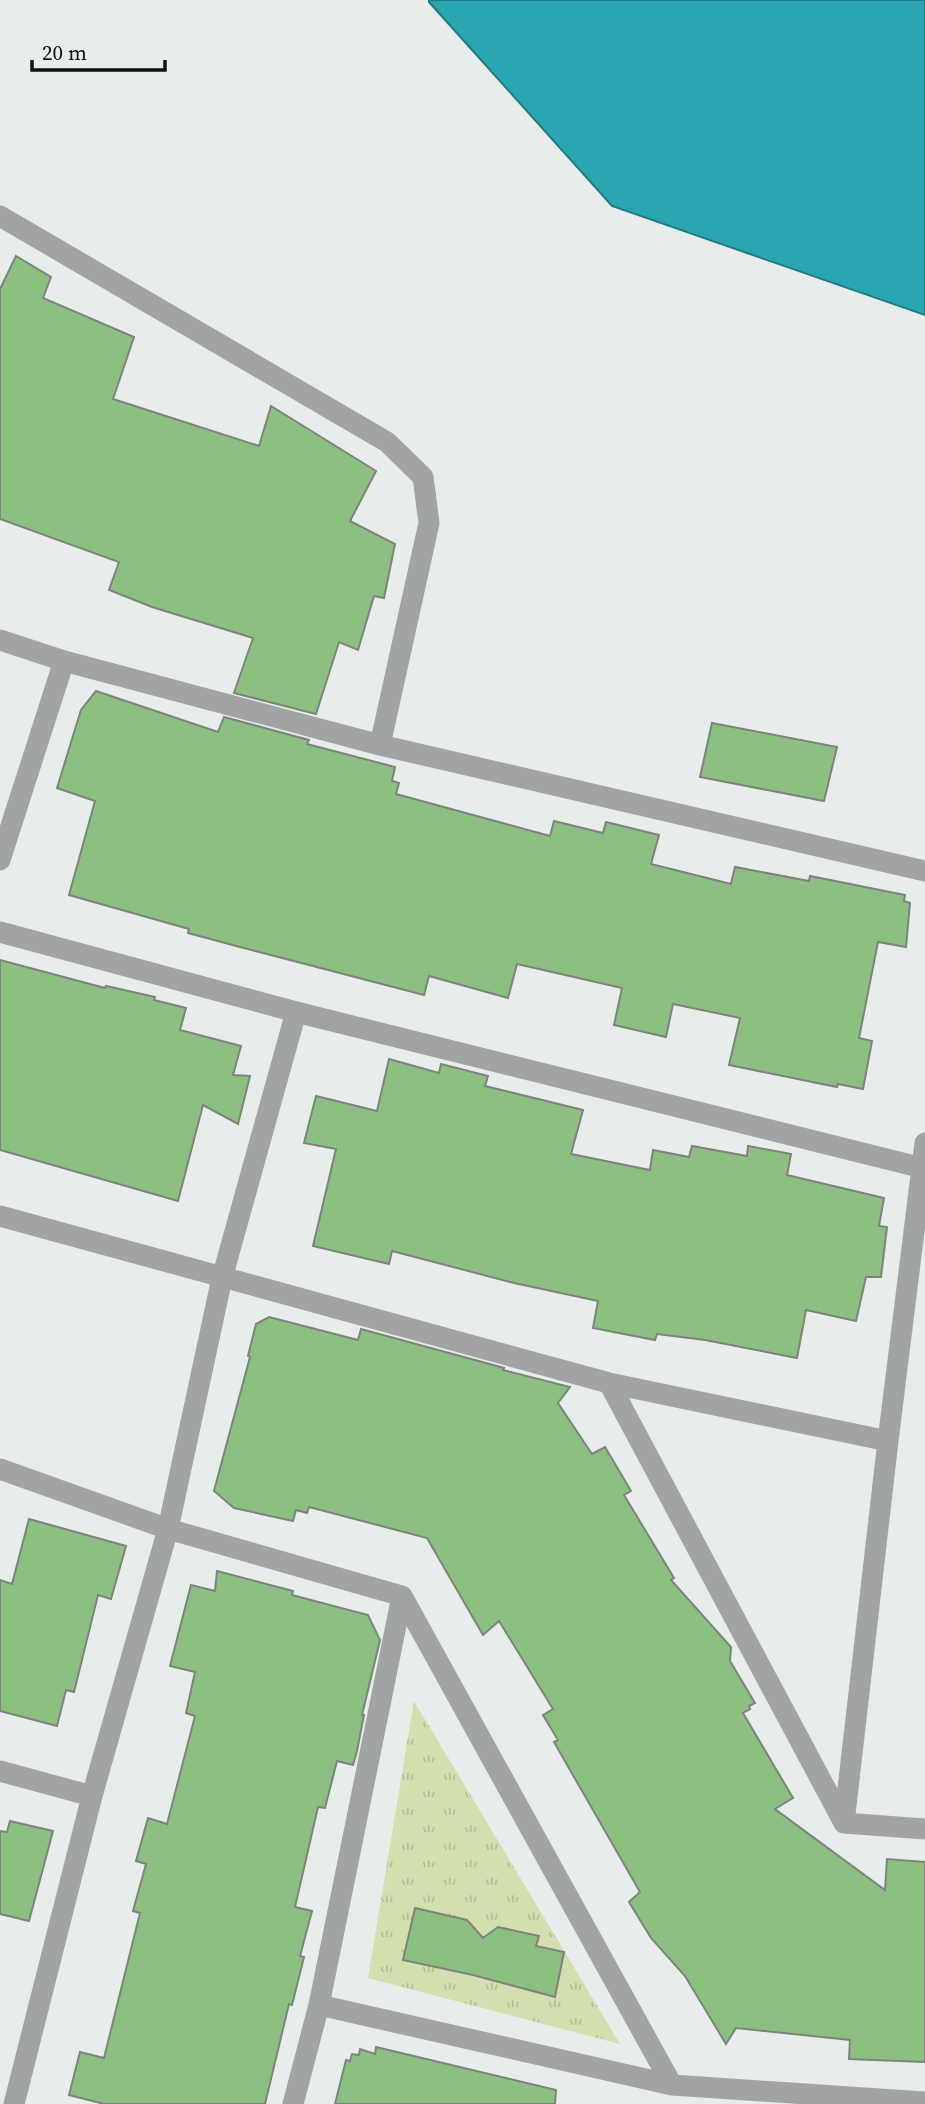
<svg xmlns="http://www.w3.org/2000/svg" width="925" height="2104" font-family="'Source Serif 4',serif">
	<defs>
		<pattern id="grass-tufts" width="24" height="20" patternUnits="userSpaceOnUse" patternTransform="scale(1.75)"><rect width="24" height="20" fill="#d4dfb0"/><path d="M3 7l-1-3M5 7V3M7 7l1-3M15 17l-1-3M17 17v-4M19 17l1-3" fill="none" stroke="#b5be96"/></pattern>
	</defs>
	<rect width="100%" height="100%" fill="#e7edea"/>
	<!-- grass -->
	<path fill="url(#grass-tufts)" d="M 414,1701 L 620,2044 L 368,1978 Z"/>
	<!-- water -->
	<path fill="#29a6b1" stroke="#227a81" stroke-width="2" d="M 429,0 L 925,0 L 925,315 L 612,206 L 429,2 Z"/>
	<!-- building -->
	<path fill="#8bc080" stroke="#7f827e" stroke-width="2" d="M 16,256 L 51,277 L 43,298 L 134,337 L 113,399 L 259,446 L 271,406 L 376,471 L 350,521 L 395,544 L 384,598 L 374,596 L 358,650 L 339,642 L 316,714 L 234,693 L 253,638 L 152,607 L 109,590 L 119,562 L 0,519 L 0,289 Z
		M 96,691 L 218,732 L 224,717 L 309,740 L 307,744 L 395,767 L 392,781 L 399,783 L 396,794 L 550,836 L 554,821 L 603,833 L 606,822 L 659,835 L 651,864 L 731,884 L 735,867 L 809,881 L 810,876 L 905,895 L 904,901 L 910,903 L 906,947 L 878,942 L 859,1038 L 872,1041 L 863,1089 L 838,1084 L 837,1087 L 729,1065 L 740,1018 L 673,1004 L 666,1037 L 614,1025 L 622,988 L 517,964 L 508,998 L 429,976 L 424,995 L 240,947 L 188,933 L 189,929 L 69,895 L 95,801 L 57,788 L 81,710 Z
		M 712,723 L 837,747 L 824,801 L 700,777 Z
		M 0,960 L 105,988 L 106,986 L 155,997 L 154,1000 L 186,1008 L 180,1030 L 241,1046 L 233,1075 L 250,1076 L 238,1124 L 203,1105 L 178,1201 L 0,1150 Z
		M 389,1059 L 439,1073 L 441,1064 L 488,1076 L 485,1086 L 583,1110 L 571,1154 L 650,1170 L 653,1150 L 689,1157 L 692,1146 L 747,1156 L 748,1146 L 791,1154 L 787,1175 L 884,1198 L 879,1226 L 887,1227 L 881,1277 L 866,1277 L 856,1321 L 806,1310 L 797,1358 L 705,1340 L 657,1334 L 655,1340 L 593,1328 L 598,1301 L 514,1283 L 392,1251 L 389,1264 L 313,1246 L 336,1149 L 304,1143 L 316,1096 L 377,1111 Z
		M 269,1317 L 358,1340 L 361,1329 L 504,1368 L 503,1370 L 570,1387 L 558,1403 L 592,1454 L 605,1447 L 631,1491 L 624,1495 L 674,1578 L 671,1580 L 731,1647 L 730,1661 L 755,1703 L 749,1706 L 750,1709 L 743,1713 L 793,1798 L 775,1809 L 885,1890 L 887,1859 L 925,1862 L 925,2062 L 849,2059 L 850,2040 L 736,2028 L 726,2044 L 685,1976 L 651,1938 L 629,1902 L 640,1892 L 554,1742 L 558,1740 L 543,1715 L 553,1709 L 499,1621 L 483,1635 L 427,1538 L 309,1507 L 307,1513 L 296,1510 L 293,1521 L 234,1508 L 214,1491 L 250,1357 L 248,1356 L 256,1324 Z
		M 29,1519 L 126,1546 L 111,1599 L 98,1595 L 74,1692 L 66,1690 L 57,1726 L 0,1711 L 0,1580 L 12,1584 Z
		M 217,1571 L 293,1591 L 292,1595 L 368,1615 L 380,1640 L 362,1715 L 364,1715 L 357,1751 L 353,1765 L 337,1761 L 325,1808 L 318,1807 L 295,1907 L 312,1911 L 300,1956 L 304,1957 L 292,2005 L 289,2004 L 265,2104 L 104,2104 L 69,2095 L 80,2052 L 104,2058 L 140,1913 L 133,1911 L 146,1864 L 136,1861 L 148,1818 L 167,1824 L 195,1716 L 186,1713 L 195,1672 L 170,1666 L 191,1585 L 215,1591 Z
		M 10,1821 L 53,1831 L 29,1921 L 0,1914 L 0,1831 L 7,1832 Z
		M 415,1908 L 467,1920 L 483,1938 L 498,1927 L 539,1936 L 536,1946 L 564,1952 L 555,1997 L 473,1975 L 403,1960 Z
		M 376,2047 L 556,2090 L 555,2104 L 335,2104 L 346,2060 L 350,2061 L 352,2054 L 359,2055 L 360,2049 L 375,2054 Z"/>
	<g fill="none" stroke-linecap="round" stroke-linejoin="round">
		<!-- street -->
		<path stroke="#a1a4a3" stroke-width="21" d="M 0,216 L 387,442 L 423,477 L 429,523 L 380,745
			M 0,640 L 64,661 L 380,745 L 925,871
			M 0,860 L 64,661
			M 0,932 L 296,1012 L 923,1168
			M 0,1216 L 609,1383 L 888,1441
			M 609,1383 L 844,1823 L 925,1829
			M 0,1469 L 168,1529 L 402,1596 L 319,2005 L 293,2104
			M 402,1596 L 672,2085
			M 0,1771 L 92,1796
			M 844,1823 L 888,1441 L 925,1143
			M 319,2005 L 672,2085 L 925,2102
			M 14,2104 L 92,1796 L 168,1529 L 222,1278 L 296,1012"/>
	</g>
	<!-- scale -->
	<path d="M32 60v10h133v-10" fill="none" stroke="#101211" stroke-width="3.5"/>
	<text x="42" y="60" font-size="21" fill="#101211" stroke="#e7edea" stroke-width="5" paint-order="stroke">20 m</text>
</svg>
